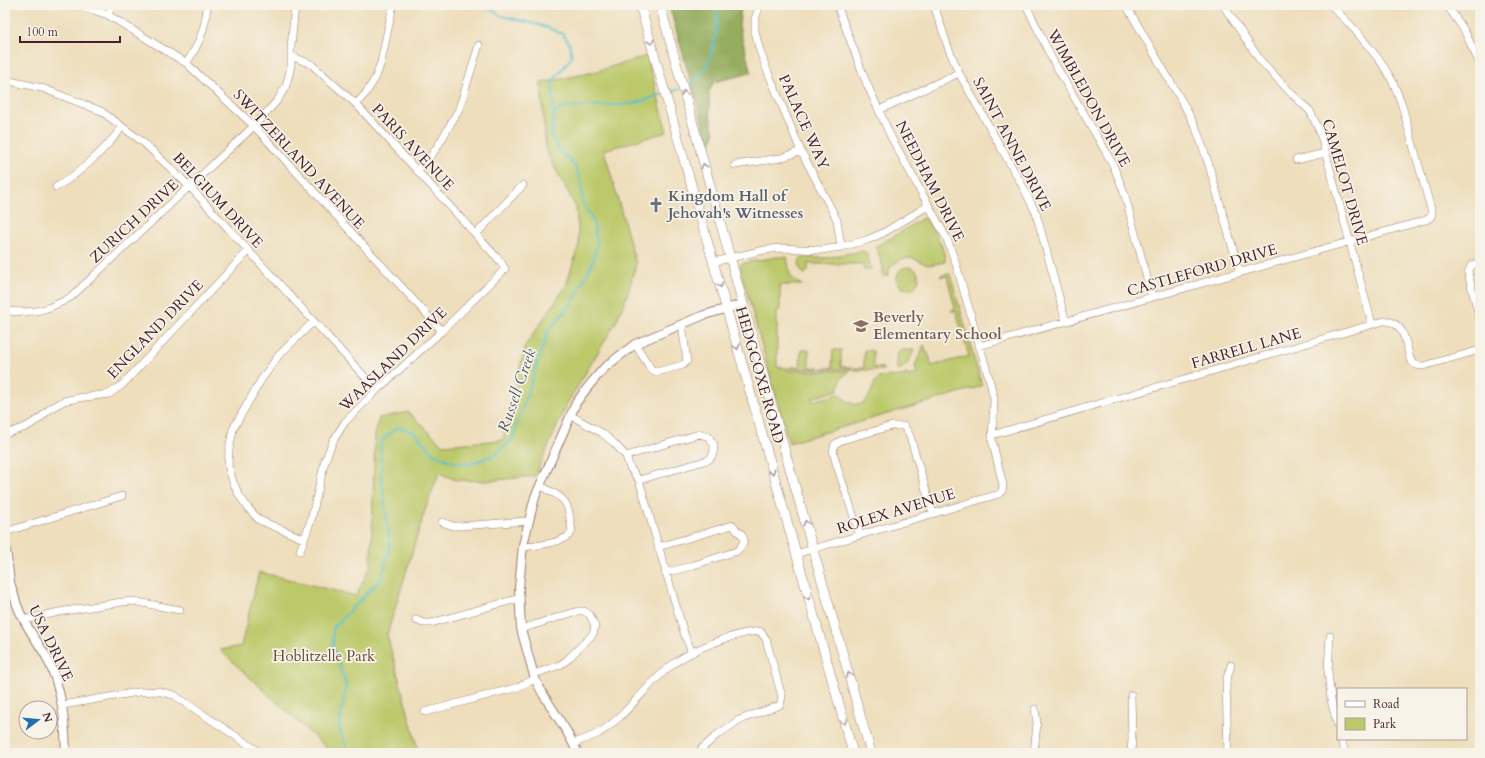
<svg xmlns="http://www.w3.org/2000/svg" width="1485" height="758" font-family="Cardo,serif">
	<rect width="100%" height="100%" fill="#f7f3e8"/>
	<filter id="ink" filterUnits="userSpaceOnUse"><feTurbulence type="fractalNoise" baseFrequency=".025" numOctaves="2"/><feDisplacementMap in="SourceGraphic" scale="8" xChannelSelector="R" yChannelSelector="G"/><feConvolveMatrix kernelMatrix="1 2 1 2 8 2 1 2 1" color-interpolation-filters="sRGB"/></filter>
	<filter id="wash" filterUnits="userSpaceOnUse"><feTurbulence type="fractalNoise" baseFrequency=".012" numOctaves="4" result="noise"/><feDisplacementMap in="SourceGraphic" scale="16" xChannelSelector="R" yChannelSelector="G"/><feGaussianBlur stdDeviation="0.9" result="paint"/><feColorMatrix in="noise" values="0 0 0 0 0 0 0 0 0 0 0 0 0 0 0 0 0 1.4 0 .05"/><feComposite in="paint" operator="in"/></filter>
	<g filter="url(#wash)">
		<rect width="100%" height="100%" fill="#eedebc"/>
		<!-- green -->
		<path fill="#bcc96b" stroke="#83744b" d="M 647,56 L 667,132 L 604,150 L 636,264 L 627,296 L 615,324 L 567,404 L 535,476 L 486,481 L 456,480 L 439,473 L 424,513 L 387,635 L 419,753 L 332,753 L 220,650 L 241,646 L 259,572 L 356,596 L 371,565 L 375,436 L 379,418 L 408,412 L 443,445 L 503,440 L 525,346 L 566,286 L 579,244 L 576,207 L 546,151 L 541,83 L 594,72 Z
			M 923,218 L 926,219 C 934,231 945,247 945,262 L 928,265 L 912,258 L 901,259 L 890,267 L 888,276 L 883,276 L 883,267 L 876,246 L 893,237 Z
			M 862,251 L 866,252 L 871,267 L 870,270 L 864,270 L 863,264 L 810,264 L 808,263 L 808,271 L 805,274 L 802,272 L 799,266 L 800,259 L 802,258 L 825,258 Z
			M 777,257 L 787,257 C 791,272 785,275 802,285 L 780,285 L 780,308 L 781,310 L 777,310 L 777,367 L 788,368 L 788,371 L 850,371 L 841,378 L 838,390 L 812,398 L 813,401 L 839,394 C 842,396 845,400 849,402 C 872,413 870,383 879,378 C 887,374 897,379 907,374 L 909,376 L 917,373 L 915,366 L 924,345 L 927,354 L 928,353 L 932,366 L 969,356 L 956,311 L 951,311 L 955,308 L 947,276 L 941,277 L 940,276 L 947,273 L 950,274 L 982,386 L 789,443 L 740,268 L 741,264 L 744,263 Z
			M897 278a11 11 0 1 1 22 0a11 11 0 1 1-22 0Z
			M 801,350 L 809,350 L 809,367 L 820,368 L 820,369 L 790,369 L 790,367 L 800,367 Z
			M 833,350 L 841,350 L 841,367 L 852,367 L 852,369 L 822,369 L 822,368 L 832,368 Z
			M 864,350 L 873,351 L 873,367 L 883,368 L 883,370 L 854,370 L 854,368 L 864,368 Z
			M 900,350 L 914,350 C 910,359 907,368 897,370 L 897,354 Z"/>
		<!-- forest -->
		<path fill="#95ad5f" stroke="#706645" d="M 669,5 L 741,5 L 739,26 L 751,73 L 714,82 L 709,91 L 710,115 L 714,134 L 710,149 Z"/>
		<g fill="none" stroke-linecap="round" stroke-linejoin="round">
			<!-- stream -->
			<path stroke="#53c0cb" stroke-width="2" d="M 686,87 L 692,85 L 708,64 L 716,36 L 718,5
				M 667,93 L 680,89
				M 554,113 L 566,107 L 633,104 L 663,94
				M 349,753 L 339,728 L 346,685 L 333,646 L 333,628 L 381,579 L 390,547 L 381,473 L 381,441 L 398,427 L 414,432 L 434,454 L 454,462 L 470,464 L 494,455 L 512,440 L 548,331 L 573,302 L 592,264 L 597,245 L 593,220 L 583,203 L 581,182 L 575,166 L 559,150 L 551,136 L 554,113 L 552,82 L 572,57 L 569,43 L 563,34 L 543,26 L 502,16 L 488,8 L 487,5"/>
		</g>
	</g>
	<g filter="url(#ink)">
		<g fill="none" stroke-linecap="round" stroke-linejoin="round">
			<!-- minor casing -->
			<g stroke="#9c7e74" stroke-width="8">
				<path id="minor" d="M 78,5 L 108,15 L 186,63 L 254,126 L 442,331
					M 760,5 L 755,19 L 755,31 L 759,48 L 767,70 L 801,151 L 837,220 L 841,247
					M 934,5 L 948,47 L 959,73 L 1022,185 L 1036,213 L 1066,322
					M 1026,5 L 1052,59 L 1102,145 L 1113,165 L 1124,192 L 1152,297
					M 1126,5 L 1184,105 L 1196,128 L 1208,162 L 1240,273
					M 1223,5 L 1260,60 L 1292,94 L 1310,111 L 1320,132 L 1372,324
					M 1447,5 L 1464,30 L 1480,64
					M 108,15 L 112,5
					M 291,56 L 311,64 L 356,104 L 501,262 L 505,269 L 442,331 L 377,390 L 345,422 L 333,441 L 325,461 L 311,520 L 300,551
					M 186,63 C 199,46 206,26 207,5
					M 5,80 L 42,88 L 101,111 L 144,143 L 190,187 L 377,390
					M 356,104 L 366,93 L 376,77 L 381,62 L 393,5
					M 879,110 L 959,73
					M 1296,160 L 1325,153
					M 735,165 L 781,158 L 801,151
					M 416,170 L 424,165 L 438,146 L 459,109 L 479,45
					M 56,187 C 78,175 107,148 122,127
					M 476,234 L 523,185
					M 713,262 L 764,250 L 780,248 L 821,250 L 841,247 L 867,240 L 883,233 L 928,206
					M 1480,262 L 1471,266 L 1468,273 L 1480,320
					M 5,311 C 35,313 44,312 71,297 L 254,126 L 277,101 L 286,86 L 291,66 L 291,47 L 295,5
					M 635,344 L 651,369 L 657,372 L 683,365 L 687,361 L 682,324
					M 979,346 L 1426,220 L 1431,217 L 1432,213 L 1401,102 L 1393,82 L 1381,62 L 1356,31 L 1331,5
					M 570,415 L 602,433 L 614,443 L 626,456 L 630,468 L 639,480 L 684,633 L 692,653
					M 5,434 L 26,427 L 39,419 L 51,408 L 64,401 L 78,398 L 109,394 L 122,385 L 248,251
					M 992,435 L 1384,321 C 1404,320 1406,344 1410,359 C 1413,364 1416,366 1423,366 L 1480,350
					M 626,456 L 699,434 L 709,437 L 712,442 L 714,444 C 714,450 714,457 708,460 L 639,480
					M 442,522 L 453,526 L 460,526 L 528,521
					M 5,532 L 122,496
					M 860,535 L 837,466 L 833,451 L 835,444 L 842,440 L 892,426 L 904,426 L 910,436 L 933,514
					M 304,539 L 259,520 L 248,508 L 239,495 L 233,482 L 228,465 L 229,450 L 233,429 L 261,380 L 279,355 L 313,322
					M 523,547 C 535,546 567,543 572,531 C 567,500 569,501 541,486
					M 658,547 L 733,525 L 738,532 L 741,533 L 744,540 L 742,545 L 737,551 L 691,566 L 665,573
					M 796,554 L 999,494 L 1002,491 L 1003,485 L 992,440 L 994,399 L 989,378 L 956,264 L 947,239 L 891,137 L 866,82 L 837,5
					M 24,620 L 59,612 L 122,602 L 132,601 L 180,610
					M 416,620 L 423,623 L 431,623 L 520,598
					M 521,629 L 578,611 L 584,611 L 590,615 L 595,626 L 593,634 L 567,660 L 560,665 L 534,674
					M 1330,636 L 1328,671 L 1331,700 L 1338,727
					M 63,705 L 138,692 L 157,691 L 174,695 L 261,753
					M 425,712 L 518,687 L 535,679
					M 1341,739 L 1345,753
					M 574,743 C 582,740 591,737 599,733 C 626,716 644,688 668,668 C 689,650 733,633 760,631 L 766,639 L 782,697 L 780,705 L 739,720 L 717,735 L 697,753
					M 1034,753 L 1037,723 L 1035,709
					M 1131,753 L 1132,739 L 1131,695
					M 1228,753 L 1226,682 L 1231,665"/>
			</g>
			<!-- tertiary casing -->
			<g stroke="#9c7e74" stroke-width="10">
				<path id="tertiary" d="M 5,546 C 8,558 8,570 10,582 C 12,590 15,598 17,605 C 24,625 37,640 47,658 C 62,689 65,720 66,753
					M 578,753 L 567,732 L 543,694 L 535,679 L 521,629 L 519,588 L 523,545 L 535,497 L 576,403 L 587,388 L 604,368 L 635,344 L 704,315 L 743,304"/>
			</g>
			<!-- secondary casing -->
			<g stroke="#9c7e74" stroke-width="10">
				<path id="secondary" d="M 640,5 L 853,753
					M 660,5 L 743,304 L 871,753"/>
			</g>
			<!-- minor -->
			<use href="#minor" stroke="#fff" stroke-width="7"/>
			<!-- tertiary -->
			<use href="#tertiary" stroke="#fff" stroke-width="8"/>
			<!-- secondary -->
			<use href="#secondary" stroke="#fff" stroke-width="9"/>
		</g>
		<!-- one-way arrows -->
		<defs><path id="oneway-chevron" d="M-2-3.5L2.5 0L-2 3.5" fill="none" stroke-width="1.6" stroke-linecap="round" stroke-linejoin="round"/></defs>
		<g stroke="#ae9aa0">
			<use href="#oneway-chevron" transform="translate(651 42) rotate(74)"/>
			<use href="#oneway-chevron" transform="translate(684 93) rotate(-105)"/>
			<use href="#oneway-chevron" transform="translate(704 166) rotate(-105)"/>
			<use href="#oneway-chevron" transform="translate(720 285) rotate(74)"/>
			<use href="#oneway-chevron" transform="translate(737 347) rotate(74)"/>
			<use href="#oneway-chevron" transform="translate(772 472) rotate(74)"/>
			<use href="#oneway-chevron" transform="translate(806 523) rotate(-106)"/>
			<use href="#oneway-chevron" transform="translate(808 597) rotate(74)"/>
			<use href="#oneway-chevron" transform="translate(849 675) rotate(-106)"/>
			<use href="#oneway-chevron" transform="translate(844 722) rotate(74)"/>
		</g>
	</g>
	<!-- icons -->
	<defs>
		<g id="church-bare" transform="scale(1.2)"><path d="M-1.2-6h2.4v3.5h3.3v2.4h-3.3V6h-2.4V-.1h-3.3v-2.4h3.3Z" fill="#6b7280" stroke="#f7f3e8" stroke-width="2.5" paint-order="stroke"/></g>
		<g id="school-bare" transform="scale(1.2)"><path d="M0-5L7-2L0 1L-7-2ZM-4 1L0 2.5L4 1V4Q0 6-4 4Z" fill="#8d6e63" stroke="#f7f3e8" stroke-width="2.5" paint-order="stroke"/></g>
	</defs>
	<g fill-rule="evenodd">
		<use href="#church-bare" x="656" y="205"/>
		<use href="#school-bare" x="861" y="326"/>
	</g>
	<g text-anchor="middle" stroke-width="3.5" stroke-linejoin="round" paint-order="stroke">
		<!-- street labels -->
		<g font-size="15" fill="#4a1f2b" stroke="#f7f3e8">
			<text transform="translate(1089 98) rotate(61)" y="5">WIMBLEDON DRIVE</text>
			<text transform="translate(804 122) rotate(66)" y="5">PALACE WAY</text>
			<text transform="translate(1012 144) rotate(62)" y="5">SAINT ANNE DRIVE</text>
			<text transform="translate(413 147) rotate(47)" y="5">PARIS AVENUE</text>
			<text transform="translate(299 159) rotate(47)" y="5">SWITZERLAND AVENUE</text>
			<text transform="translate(930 181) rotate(63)" y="5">NEEDHAM DRIVE</text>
			<text transform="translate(1345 182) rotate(74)" y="5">CAMELOT DRIVE</text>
			<text transform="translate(218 200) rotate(47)" y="5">BELGIUM DRIVE</text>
			<text transform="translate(134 221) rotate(-43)" y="5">ZURICH DRIVE</text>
			<text transform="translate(1202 270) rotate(-16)" y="5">CASTLEFORD DRIVE</text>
			<text transform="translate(155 329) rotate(-46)" y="5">ENGLAND DRIVE</text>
			<text transform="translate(1246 348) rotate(-16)" y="5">FARRELL LANE</text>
			<text transform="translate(393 359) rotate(-44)" y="5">WAASLAND DRIVE</text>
			<text transform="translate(760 375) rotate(74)" y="5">HEDGCOXE ROAD</text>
			<text transform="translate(896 511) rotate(-17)" y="5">ROLEX AVENUE</text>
			<text transform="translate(51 643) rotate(64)" y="5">USA DRIVE</text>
		</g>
		<!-- worship labels -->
		<g font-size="15" font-weight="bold" fill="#5b616d" stroke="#f7f3e8" text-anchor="start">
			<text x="668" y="201">Kingdom Hall of<tspan x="668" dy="17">Jehovah's Witnesses</tspan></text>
		</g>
		<!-- education labels -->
		<g font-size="15" font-weight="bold" fill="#785e54" stroke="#f7f3e8" text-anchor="start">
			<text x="873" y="322">Beverly<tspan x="873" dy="17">Elementary School</tspan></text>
		</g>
		<!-- park labels -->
		<g font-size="15" fill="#664a3b" stroke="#f7f3e8">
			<text x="324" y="661">Hoblitzelle Park</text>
		</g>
		<!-- water labels -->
		<g font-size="16" font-style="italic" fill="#4d5763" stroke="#f7f3e8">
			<text transform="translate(516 390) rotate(-71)" y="6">Russell Creek</text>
		</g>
	</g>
	<!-- margin -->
	<rect width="1485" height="758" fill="none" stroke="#f7f3e8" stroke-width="20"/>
	<!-- legend -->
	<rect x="1337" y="688" width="130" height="52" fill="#f7f3e8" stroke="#b29e9c"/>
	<rect x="1345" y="701" width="20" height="6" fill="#ffffff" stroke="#b29e9c"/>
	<text x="1373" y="708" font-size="12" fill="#4a1f2b">Road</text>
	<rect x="1345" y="718" width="20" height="12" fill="#bcc96b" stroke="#b29e9c"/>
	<text x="1373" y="728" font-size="12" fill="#4a1f2b">Park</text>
	<!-- north arrow -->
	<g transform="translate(38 720) rotate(74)"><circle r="19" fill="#f7f3e8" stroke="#b29e9c"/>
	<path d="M0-3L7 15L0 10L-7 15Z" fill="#1f6fb2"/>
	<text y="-6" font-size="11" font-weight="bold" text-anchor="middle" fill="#4a1f2b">N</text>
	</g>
	<!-- scale -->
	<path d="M20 36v6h100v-6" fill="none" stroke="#4a1f2b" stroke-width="2"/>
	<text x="26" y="36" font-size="12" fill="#4a1f2b" stroke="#f7f3e8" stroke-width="3" paint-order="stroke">100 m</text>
</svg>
